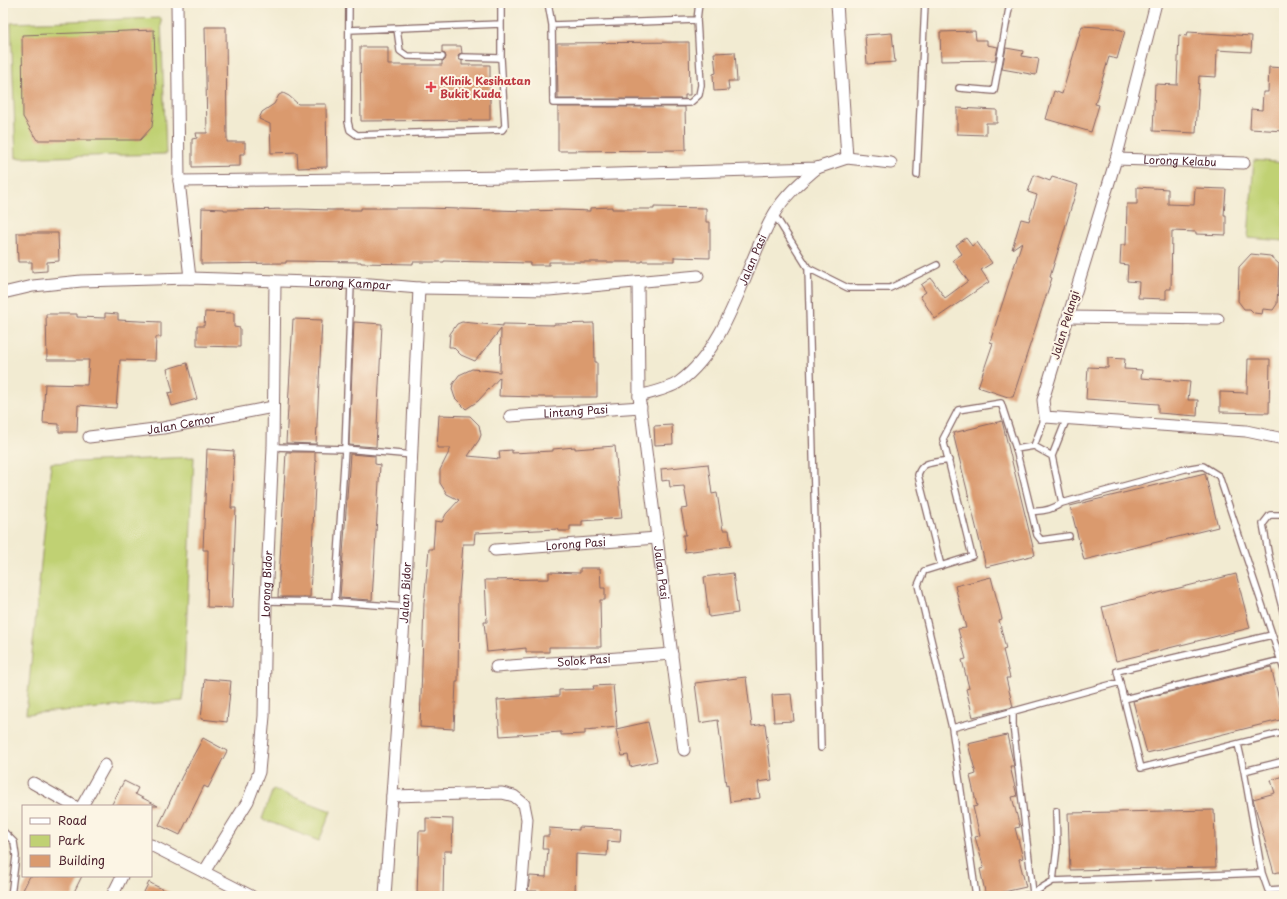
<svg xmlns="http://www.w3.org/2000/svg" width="1287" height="899" font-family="'Playpen Sans',sans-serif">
	<rect width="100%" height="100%" fill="#fcf5e5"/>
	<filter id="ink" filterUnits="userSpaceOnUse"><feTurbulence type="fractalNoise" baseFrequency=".025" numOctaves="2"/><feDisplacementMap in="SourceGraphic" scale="8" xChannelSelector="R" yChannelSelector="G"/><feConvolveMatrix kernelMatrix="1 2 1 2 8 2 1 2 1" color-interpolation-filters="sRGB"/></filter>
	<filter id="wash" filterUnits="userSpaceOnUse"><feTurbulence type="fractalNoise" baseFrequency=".012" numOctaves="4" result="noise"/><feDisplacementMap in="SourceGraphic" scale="16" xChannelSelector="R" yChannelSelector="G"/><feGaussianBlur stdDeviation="0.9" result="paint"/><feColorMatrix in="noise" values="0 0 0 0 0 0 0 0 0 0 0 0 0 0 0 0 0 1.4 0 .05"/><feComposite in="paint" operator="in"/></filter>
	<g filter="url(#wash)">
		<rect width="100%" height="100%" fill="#f2ebd2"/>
		<!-- green -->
		<path fill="#c0d173" stroke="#85784f" d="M 161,18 L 166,154 L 16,158 L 11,23 Z
			M 1254,160 L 1284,163 L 1284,241 L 1248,238 Z
			M 194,457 L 183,701 L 26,714 L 51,463 Z
			M 273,789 L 331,811 L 319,841 L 262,819 Z"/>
		<g id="blocks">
			<!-- building -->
			<path fill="#da9a6e" d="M 1082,26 L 1113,28 L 1125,31 L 1117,59 L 1109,57 L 1095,104 L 1099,105 L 1091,132 L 1046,119 L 1054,91 L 1062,94 Z
				M 205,27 L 226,27 L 227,142 L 245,142 L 245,154 L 240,154 L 240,166 L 192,167 L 192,139 L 197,138 L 196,133 L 207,133 Z
				M 154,30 L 156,89 L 152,127 L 140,140 L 37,140 L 23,117 L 22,35 Z
				M 975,31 L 976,40 L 987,40 L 987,45 L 998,47 L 995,60 L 941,61 L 940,32 Z
				M 1188,32 L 1252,36 L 1251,52 L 1217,50 L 1216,77 L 1199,76 L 1196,133 L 1153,131 L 1155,84 L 1177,85 L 1179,35 L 1187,36 Z
				M 892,33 L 895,62 L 867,64 L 865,35 Z
				M 689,42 L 690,95 L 685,95 L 685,99 L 558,99 L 557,43 Z
				M 442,46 L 461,46 L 462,53 L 459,54 L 458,57 L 462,61 L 462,65 L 490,65 L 490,120 L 361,121 L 360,47 L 388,47 L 388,65 L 442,65 L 442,61 L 445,60 L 446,57 L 445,54 L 442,53 Z
				M 1006,48 L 1023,51 L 1022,56 L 1039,59 L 1036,75 L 1002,69 Z
				M 735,52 L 737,81 L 728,81 L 729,90 L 714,91 L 713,74 L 716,73 L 714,53 Z
				M 1269,67 L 1284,68 L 1284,131 L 1250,129 L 1251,109 L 1262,110 L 1263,92 L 1268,92 Z
				M 283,93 L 289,96 L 298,104 L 326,104 L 327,167 L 298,168 L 297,152 L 271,153 L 270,124 L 259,119 L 262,112 L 274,104 L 279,95 Z
				M 558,107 L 685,107 L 686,150 L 558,151 Z
				M 957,108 L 997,110 L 997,123 L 986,123 L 986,135 L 957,134 Z
				M 1034,175 L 1050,181 L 1052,177 L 1078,185 L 1050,277 L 1052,278 L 1024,363 L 1013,397 L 1008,397 L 978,387 L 993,343 L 990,342 L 1022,242 L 1012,249 L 1021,219 L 1029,221 L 1037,195 L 1028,192 Z
				M 1137,187 L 1168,189 L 1168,204 L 1194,205 L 1195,188 L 1226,189 L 1224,215 L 1226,215 L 1226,235 L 1196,234 L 1196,232 L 1172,231 L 1171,289 L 1166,289 L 1166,299 L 1138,298 L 1139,282 L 1127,281 L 1128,265 L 1120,264 L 1121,245 L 1126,245 L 1127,204 L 1137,204 Z
				M 612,207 L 612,209 L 654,209 L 654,207 L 706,208 L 706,222 L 710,222 L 710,258 L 674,257 L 674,261 L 642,261 L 642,262 L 549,262 L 549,265 L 530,265 L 530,263 L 444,261 L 444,262 L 413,262 L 413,264 L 361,263 L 361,262 L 286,261 L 286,263 L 201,264 L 202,208 L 224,209 L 224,210 L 299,209 L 331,210 L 361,210 L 361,208 L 425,208 L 529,211 L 563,210 L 590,211 L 590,208 Z
				M 17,233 L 58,233 L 59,261 L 47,262 L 47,271 L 32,272 L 32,262 L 18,262 Z
				M 966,238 L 972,246 L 977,242 L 992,263 L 981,270 L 989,282 L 935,319 L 920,296 L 926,292 L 921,285 L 931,278 L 945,298 L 968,281 L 953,260 L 962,254 L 956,245 Z
				M 1251,254 L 1270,256 L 1279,264 L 1277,304 L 1273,310 L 1263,309 L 1262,314 L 1254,313 L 1250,309 L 1244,309 L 1238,301 L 1239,267 Z
				M 205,312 L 234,313 L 234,327 L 240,328 L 240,347 L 197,346 L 197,326 L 204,326 Z
				M 105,313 L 118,314 L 118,320 L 161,322 L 161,337 L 156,337 L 155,361 L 120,360 L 116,408 L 78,405 L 77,432 L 59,432 L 59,424 L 43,423 L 45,384 L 87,385 L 89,360 L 47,360 L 46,314 L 77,314 L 77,317 L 105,318 Z
				M 293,319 L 322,320 L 316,444 L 286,443 Z
				M 354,322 L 382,324 L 376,447 L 349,445 Z
				M 462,322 L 503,326 L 503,324 L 554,325 L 554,324 L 594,323 L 595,362 L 597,362 L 597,397 L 539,397 L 499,396 L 500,377 L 478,401 L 466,409 L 455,398 L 452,389 L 453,384 L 459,375 L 472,369 L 500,372 L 501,329 L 475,361 L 461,355 L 453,347 L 449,347 L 450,334 L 457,324 Z
				M 1108,358 L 1125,359 L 1124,369 L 1142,370 L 1141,378 L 1190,382 L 1188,400 L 1198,400 L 1197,416 L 1158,413 L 1158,404 L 1086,399 L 1088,367 L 1108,368 Z
				M 1248,359 L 1270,359 L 1269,413 L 1220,412 L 1220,392 L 1247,393 Z
				M 187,363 L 197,399 L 172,406 L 168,393 L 173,392 L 167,369 Z
				M 439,415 L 470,416 L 479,425 L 481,435 L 479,440 L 468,456 L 500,459 L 499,451 L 512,450 L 512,453 L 553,451 L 553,449 L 575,447 L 575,449 L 615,446 L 622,518 L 582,521 L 582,526 L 570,526 L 570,531 L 559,531 L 558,529 L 475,533 L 474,544 L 463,544 L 459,595 L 458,682 L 456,682 L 454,729 L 420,727 L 424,603 L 429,549 L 433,549 L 435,521 L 442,522 L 446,514 L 459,500 L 447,494 L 440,483 L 440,470 L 451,448 L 437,448 Z
				M 1002,421 L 1035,555 L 986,567 L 953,433 Z
				M 672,425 L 673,444 L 655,445 L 654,426 Z
				M 207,449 L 234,451 L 231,508 L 236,508 L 232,608 L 207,607 L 208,550 L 203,550 Z
				M 286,452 L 315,452 L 315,461 L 316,461 L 310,597 L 278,597 Z
				M 350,454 L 375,456 L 375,464 L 380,465 L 372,600 L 340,598 Z
				M 708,464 L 712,494 L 717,493 L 723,530 L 729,530 L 731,546 L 685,552 L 683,535 L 686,535 L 681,509 L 688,508 L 684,486 L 670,487 L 669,480 L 662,481 L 661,469 Z
				M 1205,473 L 1218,527 L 1084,560 L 1070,506 Z
				M 580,568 L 600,568 L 601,588 L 605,588 L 605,600 L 600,600 L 601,647 L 549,647 L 549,652 L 526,652 L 526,648 L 487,652 L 484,622 L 487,622 L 485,580 L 549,579 L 549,572 L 580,573 Z
				M 733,573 L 738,613 L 709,617 L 704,577 Z
				M 1236,574 L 1250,628 L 1116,661 L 1102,607 Z
				M 991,577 L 1002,619 L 999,620 L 1006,649 L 1003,650 L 1010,678 L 1006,678 L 1013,707 L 973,717 L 966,689 L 969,688 L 962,660 L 966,659 L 958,629 L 966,628 L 955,586 Z
				M 1271,667 L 1284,719 L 1147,753 L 1133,701 Z
				M 746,677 L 752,726 L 765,724 L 772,780 L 758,782 L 760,798 L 730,802 L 728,785 L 726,786 L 718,720 L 700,723 L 695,683 Z
				M 205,679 L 231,681 L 227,722 L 201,719 Z
				M 613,685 L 617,727 L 585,730 L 585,734 L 561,735 L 561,732 L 500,736 L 497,700 L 559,696 L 559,690 L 594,689 L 593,686 Z
				M 791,694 L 794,721 L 774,722 L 772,695 Z
				M 648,722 L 657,761 L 630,767 L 628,755 L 622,756 L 616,729 Z
				M 1007,735 L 1014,766 L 1010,766 L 1017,796 L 1012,797 L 1020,827 L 1015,828 L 1023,858 L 1019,859 L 1026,887 L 986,896 L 980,869 L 984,868 L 975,837 L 980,836 L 973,807 L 977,806 L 970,776 L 976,774 L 968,744 Z
				M 203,738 L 227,751 L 208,788 L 204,786 L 180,835 L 159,825 L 182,776 Z
				M 1284,776 L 1284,871 L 1274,873 L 1253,799 L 1275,793 L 1271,780 Z
				M 124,781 L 138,788 L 135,794 L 158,806 L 111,806 Z
				M 1214,810 L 1216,867 L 1070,870 L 1068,813 Z
				M 426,818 L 453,819 L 452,851 L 444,851 L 443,896 L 417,896 L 419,831 L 426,831 Z
				M 579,827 L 621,829 L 620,842 L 608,841 L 607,856 L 576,854 L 575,896 L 538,896 L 538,891 L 528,891 L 530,876 L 546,877 L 548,849 L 542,849 L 543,836 L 549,836 L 549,828 L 579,830 Z
				M 30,876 L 82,876 L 72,896 L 20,896 Z
				M 149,882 L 154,885 L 177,896 L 142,896 Z"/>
		</g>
	</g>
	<g filter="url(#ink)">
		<use href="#blocks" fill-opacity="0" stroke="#856665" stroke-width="1"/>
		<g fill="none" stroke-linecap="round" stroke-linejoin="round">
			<!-- service casing -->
			<g stroke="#856665" stroke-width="8">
				<path id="service" d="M 349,3 L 348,122 L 350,130 L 357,135 L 502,130 L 505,126 L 501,58 L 501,3
					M 548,3 L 552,25 L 553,103 L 690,103 L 699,95 L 701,85 L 697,20 L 699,3
					M 552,25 L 697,20
					M 397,29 L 400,51 L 407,56 L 442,57
					M 349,30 L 501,24
					M 462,57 L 501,58
					M 959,88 L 994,91 L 1010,3
					M 917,175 L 925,3
					M 774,214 L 808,268 L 821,748
					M 808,268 L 848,288 L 890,288 L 937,265
					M 1067,418 L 1052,456 L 1062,503 L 1185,469 L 1203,466 L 1219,476 L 1284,670
					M 1034,446 L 1045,417
					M 273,447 L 345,449 L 413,455
					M 1016,449 L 1037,535 L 1041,540 L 1069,536
					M 1032,511 C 1043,512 1053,509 1062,503
					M 1284,515 L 1270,515 L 1263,524 L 1269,557 L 1284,615
					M 941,566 L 918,475 C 922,460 935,463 949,460
					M 266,601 L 335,602 L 405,607
					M 335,602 L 345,449 L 351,284
					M 1272,635 L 1117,671 L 1141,768 L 1284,732
					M 1124,699 L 1281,660
					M 1013,711 L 1013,725 L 1033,893
					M 952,728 L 1120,682
					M 1238,744 L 1244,771 L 1262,873 L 1268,890 L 1284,889
					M 1244,771 L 1284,761
					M 3,831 L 14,842 L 16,856 L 11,896
					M 1053,881 L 1057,847 L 1056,811
					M 976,896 L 952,728 L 918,585 L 924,571 L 972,556 L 943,439 L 958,410 L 1001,403 L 1016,449 L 1034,446 L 1052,456
					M 1023,896 L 1033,893 L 1053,881 L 1262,873"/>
			</g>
			<!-- minor casing -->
			<g stroke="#856665" stroke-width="13">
				<g id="minor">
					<path d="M 177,3 L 179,181 L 190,278"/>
					<path d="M 837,3 L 847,158"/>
					<path d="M 1156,3 L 1116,159 L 1043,400 L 1045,417 L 1246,431 L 1284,439"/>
					<path id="s1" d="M 1116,159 L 1244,163"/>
					<path d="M 179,181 L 512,177 L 817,168 L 847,158 L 891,163"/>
					<path id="s2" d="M 638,282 L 639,396 L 684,750"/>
					<path id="s3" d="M 3,293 L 33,286 L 81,281 L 190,278 L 370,284 L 419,288 L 549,290 L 698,276"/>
					<path d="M 1068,317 L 1218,319"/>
					<path id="s4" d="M 639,396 C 650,393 669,389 679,382 C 730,345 744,266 774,214 C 785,195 801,182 817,168"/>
					<path id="s5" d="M 510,416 L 641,407"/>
					<path id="s6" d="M 89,437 L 163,428 L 273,407"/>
					<path id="s7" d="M 495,550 L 657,538"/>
					<path id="s8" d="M 496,667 L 672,654"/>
					<path d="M 33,783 L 74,806"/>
					<path d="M 392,796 L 502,793 L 514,796 L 524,804 L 527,819 L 521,896"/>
					<path d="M 82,806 L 105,765"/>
					<path d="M 151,845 L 251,896"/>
					<path id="s9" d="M 204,872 L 248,801 L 259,772 L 264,716 L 266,601 L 273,447 L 275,281"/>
					<path d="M 112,896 L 122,876"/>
					<path id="s10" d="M 385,896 L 405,607 L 419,288"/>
				</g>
			</g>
			<!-- service -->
			<use href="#service" stroke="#fff" stroke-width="5.5"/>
			<!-- minor -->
			<use href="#minor" stroke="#fff" stroke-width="11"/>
		</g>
	</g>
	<!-- markers -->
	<path fill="#e0444e" stroke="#fcf5e5" stroke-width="1.5" d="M429 81h4v4h4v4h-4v4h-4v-4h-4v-4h4z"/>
	<g text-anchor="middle" stroke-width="4" stroke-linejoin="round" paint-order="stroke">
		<!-- health labels -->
		<g font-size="11" font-weight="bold" fill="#be3a42" stroke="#fcf5e5" text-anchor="start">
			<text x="440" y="85">Klinik Kesihatan<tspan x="440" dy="13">Bukit Kuda</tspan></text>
		</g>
		<!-- street labels -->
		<g font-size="11" fill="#4a1f2b" stroke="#fcf5e5">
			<text dy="4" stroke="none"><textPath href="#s1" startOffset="64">Lorong Kelabu</textPath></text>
			<text dy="4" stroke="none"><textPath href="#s4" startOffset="187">Jalan Pasi</textPath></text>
			<text dy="4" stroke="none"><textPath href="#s3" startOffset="348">Lorong Kampar</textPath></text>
			<text transform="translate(1065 325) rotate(-73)" y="4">Jalan Pelangi</text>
			<text dy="4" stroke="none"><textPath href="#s5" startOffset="66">Lintang Pasi</textPath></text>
			<text dy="4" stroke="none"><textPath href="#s6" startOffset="93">Jalan Cemor</textPath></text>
			<text dy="4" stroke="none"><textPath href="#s7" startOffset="81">Lorong Pasi</textPath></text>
			<text dy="4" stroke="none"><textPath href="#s2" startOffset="292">Jalan Pasi</textPath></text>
			<text dy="4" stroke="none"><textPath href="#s9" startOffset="303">Lorong Bidor</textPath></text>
			<text dy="4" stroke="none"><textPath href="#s10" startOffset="304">Jalan Bidor</textPath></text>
			<text dy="4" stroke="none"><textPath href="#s8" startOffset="88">Solok Pasi</textPath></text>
		</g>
	</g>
	<!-- margin -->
	<rect width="1287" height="899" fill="none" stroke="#fcf5e5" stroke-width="16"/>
	<!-- legend -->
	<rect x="22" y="805" width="130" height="72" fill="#fcf5e5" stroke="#b59f9b"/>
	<rect x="30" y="818" width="20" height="6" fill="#ffffff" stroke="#b59f9b"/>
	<text x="58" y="825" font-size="12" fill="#4a1f2b">Road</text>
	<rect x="30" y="835" width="20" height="12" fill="#c0d173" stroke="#b59f9b"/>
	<text x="58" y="845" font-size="12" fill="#4a1f2b">Park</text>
	<rect x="30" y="855" width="20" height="12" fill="#da9a6e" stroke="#b59f9b"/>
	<text x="58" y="865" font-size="12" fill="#4a1f2b">Building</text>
</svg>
